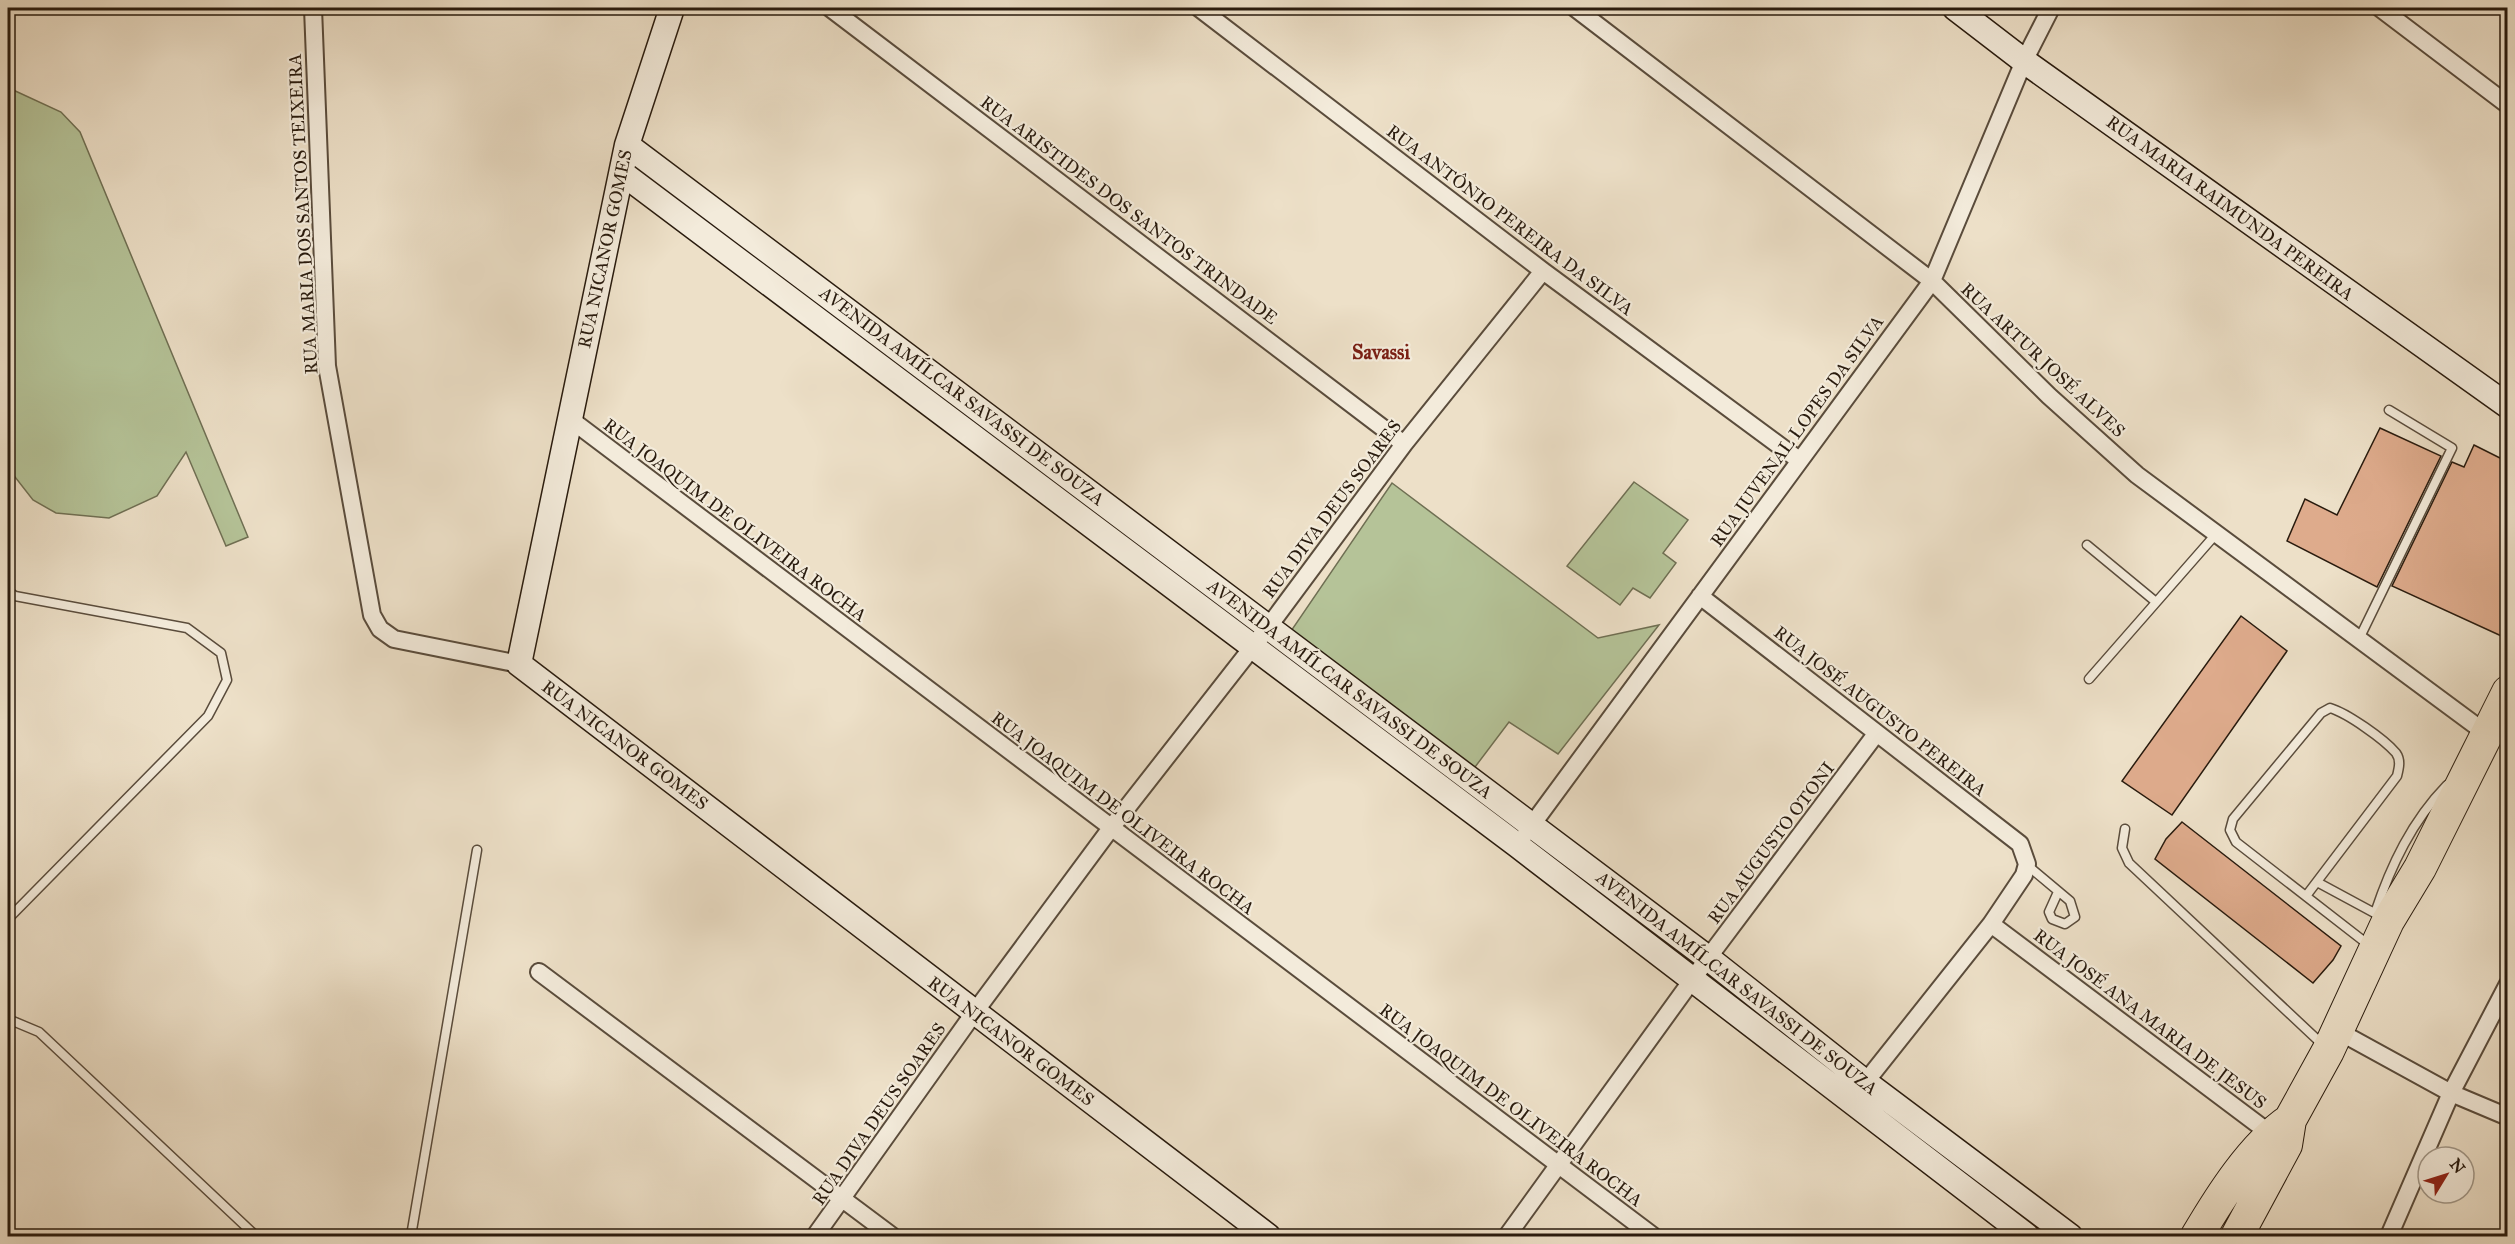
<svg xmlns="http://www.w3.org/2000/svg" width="2515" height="1244" font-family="'IM FELL Great Primer',serif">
	<rect width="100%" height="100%" fill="#ede0c8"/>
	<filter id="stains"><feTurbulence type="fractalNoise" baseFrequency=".00333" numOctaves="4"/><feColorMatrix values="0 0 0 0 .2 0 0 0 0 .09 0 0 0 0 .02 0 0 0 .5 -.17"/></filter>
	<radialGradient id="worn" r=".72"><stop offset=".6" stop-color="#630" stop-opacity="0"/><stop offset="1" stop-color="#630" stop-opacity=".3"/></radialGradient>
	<!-- green -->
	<path fill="#b5c398" stroke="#6f6f53" stroke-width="1.5" d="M 11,89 L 61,112 L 80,132 L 248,537 L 226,546 L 186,452 L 157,496 L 109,518 L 56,513 L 33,500 L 8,468 L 8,90 Z
		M 1634,482 L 1688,520 L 1663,553 L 1676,563 L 1650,598 L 1633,588 L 1620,605 L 1567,566 Z
		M 1392,483 L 1598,638 L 1659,625 L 1558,754 L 1509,722 L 1472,771 L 1291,631 Z"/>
	<!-- building -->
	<path fill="#deab8c" stroke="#291b0e" stroke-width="1.5" d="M 2380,428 L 2441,456 L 2377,587 L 2287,541 L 2305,499 L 2337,515 Z
		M 2474,445 L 2508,462 L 2508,639 L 2392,586 L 2452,462 L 2464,467 Z
		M 2241,616 L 2287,651 L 2172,815 L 2122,781 Z
		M 2182,822 L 2341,946 L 2333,960 L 2313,983 L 2155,859 L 2166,839 Z"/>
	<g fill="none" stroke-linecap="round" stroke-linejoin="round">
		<!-- lane casing -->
		<g stroke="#5a4c3c" stroke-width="11">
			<path id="lane" d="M 2087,545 L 2156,602
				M 8,591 L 15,596 L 187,628 L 221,653 L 227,680 L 208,716 L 8,919
				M 2359,639 L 2452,448 L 2389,410
				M 2089,679 L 2216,534
				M 2125,829 L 2122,848 L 2129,863 L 2323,1045
				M 2027,865 L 2070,901 L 2075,917 L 2065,924 L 2052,919 L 2049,912 L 2058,892
				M 2317,882 L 2380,916
				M 2306,896 L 2397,776 C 2399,768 2401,760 2396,753 C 2384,739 2347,713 2330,708 L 2321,713 L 2233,819 L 2230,830 L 2236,842 L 2370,946
				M 2375,913 C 2391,865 2412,821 2447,785
				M 8,1019 L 39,1032 L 256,1236
				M 411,1236 L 477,850"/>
		</g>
		<!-- street casing -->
		<g stroke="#5a4c3c" stroke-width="20">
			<path id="street" d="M 313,8 L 327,366 L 372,615 L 380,629 L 394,639 L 519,664
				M 830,8 L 1404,444
				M 1199,8 L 1543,271 L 1799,460
				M 1575,8 L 1932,281 L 2049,396 L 2137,475 L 2487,734
				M 2380,8 L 2508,105
				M 570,419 L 1653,1236
				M 1700,596 L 2020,844 L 2027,864 L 2024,875 L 1991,924 L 1860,1089
				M 1526,833 L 1932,281 L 2024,61 L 2051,8
				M 1991,924 L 2276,1138
				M 539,972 L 892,1236
				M 2338,1031 L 2451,1093 L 2508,1117
				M 815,1236 L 974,1013 L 1111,828 L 1269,626 L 1404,444 L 1543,271
				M 1507,1236 L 1708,958 L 1876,734
				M 2389,1236 L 2451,1093 L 2508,984"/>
		</g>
		<!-- secondary casing -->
		<g stroke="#291b0e" stroke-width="27">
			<path id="secondary" d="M 672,8 L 627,145 L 519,664 L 1268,1236
				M 1955,8 L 2024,61 L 2508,406
				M 627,145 L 1708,958 L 1865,1082 L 2070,1236
				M 622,173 L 1517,845 L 2027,1236"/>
		</g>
		<!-- highway casing -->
		<g stroke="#291b0e" stroke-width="34">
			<path id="highway" d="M 2197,1236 C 2220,1197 2252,1146 2290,1120
				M 2237,1236 L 2286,1145 L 2290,1120 L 2328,1051 L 2388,921 L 2420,868 L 2508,692"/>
		</g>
		<!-- lane -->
		<use href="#lane" stroke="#f3ebdb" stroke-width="8"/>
		<!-- street -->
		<use href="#street" stroke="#f3ebdb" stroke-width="16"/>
		<!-- secondary -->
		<use href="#secondary" stroke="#f3ebdb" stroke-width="24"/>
		<!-- highway -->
		<use href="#highway" stroke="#ede0c8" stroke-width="32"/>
	</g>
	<g text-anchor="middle" stroke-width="4.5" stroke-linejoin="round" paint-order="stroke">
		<!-- street labels -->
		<g font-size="18" fill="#291b0e" stroke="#f3ebdb">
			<text transform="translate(2230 208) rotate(36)" y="6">RUA MARIA RAIMUNDA PEREIRA</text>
			<text transform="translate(1129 210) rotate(37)" y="6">RUA ARISTIDES DOS SANTOS TRINDADE</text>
			<text transform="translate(303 214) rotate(-93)" y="6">RUA MARIA DOS SANTOS TEIXEIRA</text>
			<text transform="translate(1510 220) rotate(37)" y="6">RUA ANTÔNIO PEREIRA DA SILVA</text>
			<text transform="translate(605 249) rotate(-78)" y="6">RUA NICANOR GOMES</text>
			<text transform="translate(2043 360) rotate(43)" y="6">RUA ARTUR JOSÉ ALVES</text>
			<text transform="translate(962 396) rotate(37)" y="6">AVENIDA AMÍLCAR SAVASSI DE SOUZA</text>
			<text transform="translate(1797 431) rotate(-54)" y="6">RUA JUVENAL LOPES DA SILVA</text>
			<text transform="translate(1332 509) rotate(-53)" y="6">RUA DIVA DEUS SOARES</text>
			<text transform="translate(735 520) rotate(37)" y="6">RUA JOAQUIM DE OLIVEIRA ROCHA</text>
			<text transform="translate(1350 689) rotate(37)" y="6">AVENIDA AMÍLCAR SAVASSI DE SOUZA</text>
			<text transform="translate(1880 711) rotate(38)" y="6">RUA JOSÉ AUGUSTO PEREIRA</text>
			<text transform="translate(625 745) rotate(37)" y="6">RUA NICANOR GOMES</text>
			<text transform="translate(1123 813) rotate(37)" y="6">RUA JOAQUIM DE OLIVEIRA ROCHA</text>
			<text transform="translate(1771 843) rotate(-53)" y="6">RUA AUGUSTO OTONI</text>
			<text transform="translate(1737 983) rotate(38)" y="6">AVENIDA AMÍLCAR SAVASSI DE SOUZA</text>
			<text transform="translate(2150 1019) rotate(37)" y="6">RUA JOSÉ ANA MARIA DE JESUS</text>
			<text transform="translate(1011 1041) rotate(37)" y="6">RUA NICANOR GOMES</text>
			<text transform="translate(1511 1105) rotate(37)" y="6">RUA JOAQUIM DE OLIVEIRA ROCHA</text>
			<text transform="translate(879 1114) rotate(-55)" y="6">RUA DIVA DEUS SOARES</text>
		</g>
		<!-- neighbourhood labels -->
		<g font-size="20" font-weight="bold" fill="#7a1f14" stroke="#f3ebdb">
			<text x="1381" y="359">Savassi</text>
		</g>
	</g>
	<!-- margin -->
	<rect width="2515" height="1244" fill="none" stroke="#ede0c8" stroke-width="30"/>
	<rect x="9" y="9" width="2497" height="1226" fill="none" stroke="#291b0e" stroke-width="3"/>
	<rect x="15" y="15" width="2485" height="1214" fill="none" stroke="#291b0e" stroke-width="1.5"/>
	<!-- north arrow -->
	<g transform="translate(2446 1175) rotate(52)"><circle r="28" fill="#f3ebdb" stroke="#a29889" stroke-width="1.5"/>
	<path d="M0-4.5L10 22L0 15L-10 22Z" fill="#8f2418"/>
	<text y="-9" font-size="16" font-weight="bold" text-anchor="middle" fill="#291b0e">N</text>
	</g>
	<rect width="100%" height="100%" filter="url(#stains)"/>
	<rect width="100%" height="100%" fill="url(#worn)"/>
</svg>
